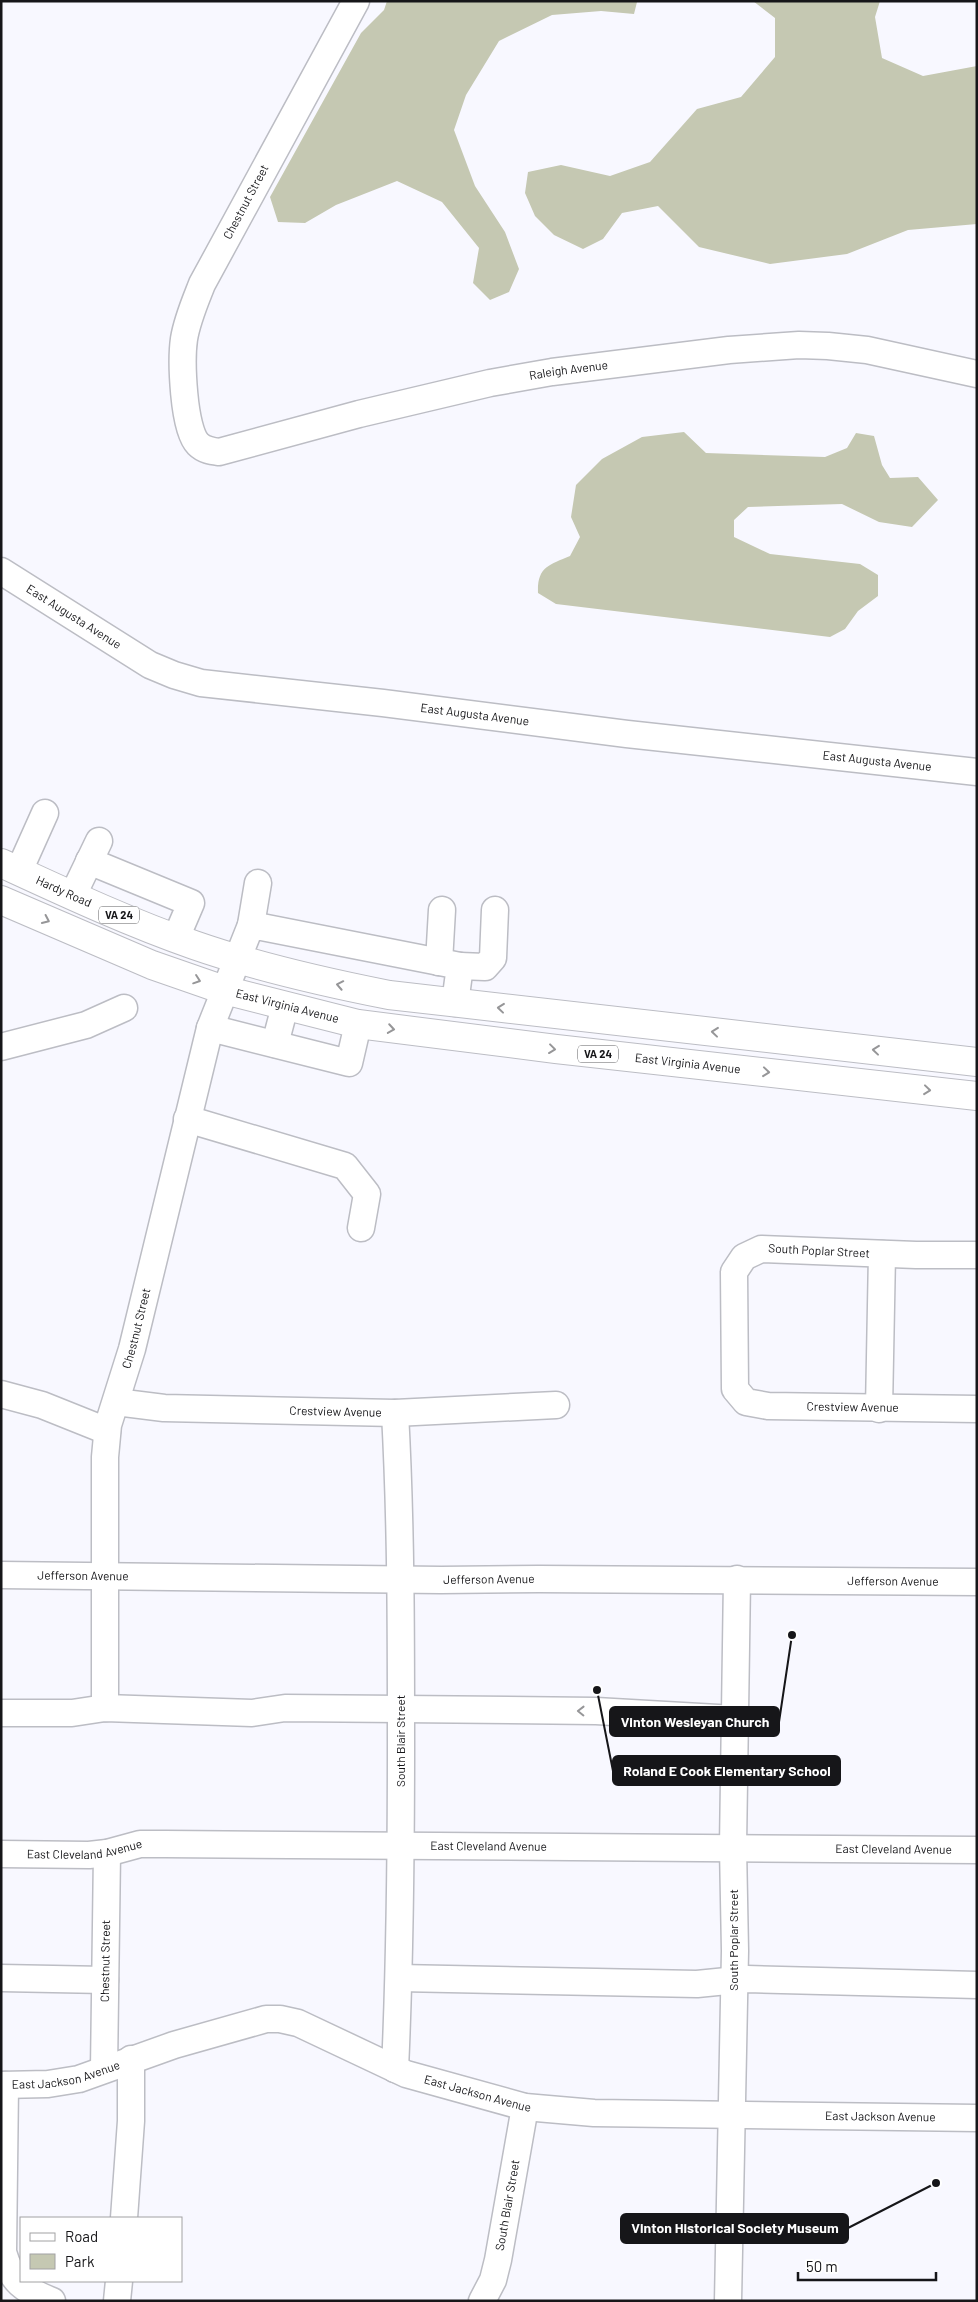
<svg xmlns="http://www.w3.org/2000/svg" width="978" height="2302" font-family="Barlow,sans-serif">
	<rect width="100%" height="100%" fill="#f8f8ff"/>
	<!-- green -->
	<path fill="#c5c8b2" d="M 387,1 L 637,2 L 634,14 L 601,11 L 552,15 L 499,41 L 466,95 L 454,130 L 475,186 L 505,232 L 519,269 L 509,292 L 490,300 L 473,283 L 479,248 L 442,202 L 397,181 L 336,205 L 305,223 L 278,222 L 270,197 L 361,33 L 384,10 Z
		M 753,1 L 880,1 L 875,17 L 882,58 L 923,76 L 977,66 L 977,224 L 908,230 L 847,254 L 770,264 L 699,247 L 658,206 L 622,213 L 603,239 L 583,249 L 554,235 L 535,216 L 525,193 L 528,172 L 561,165 L 610,176 L 650,162 L 697,109 L 741,97 L 775,57 L 775,18 Z
		M 684,432 L 706,453 L 825,457 L 847,448 L 856,433 L 874,436 L 882,465 L 890,478 L 918,477 L 938,500 L 912,527 L 879,522 L 842,504 L 748,507 L 734,520 L 734,537 L 770,554 L 860,564 L 878,575 L 878,596 L 858,611 L 845,629 L 830,637 L 556,604 L 538,593 C 537,567 549,565 570,556 L 580,537 L 571,517 L 576,485 L 602,459 L 642,437 Z"/>
	<g fill="none" stroke-linecap="round" stroke-linejoin="round">
		<!-- minor casing -->
		<g stroke="#bcbdc4" stroke-width="29">
			<g id="minor">
				<path id="s1" d="M 356,1 L 202,284 C 195,302 187,320 184,339 C 181,360 183,429 198,444 C 204,450 211,451 219,452 L 359,414 L 490,383 L 552,372 L 729,350 L 799,345 L 828,346 L 867,350 L 977,374"/>
				<path id="s2" d="M 1,571 L 150,665 L 174,675 L 201,683 L 383,703 L 627,734 L 977,772"/>
				<path d="M 89,861 L 191,903 L 176,938"/>
				<path d="M 19,871 L 45,813"/>
				<path d="M 73,895 L 99,841"/>
				<path d="M 251,925 L 258,883"/>
				<path d="M 439,962 L 442,910"/>
				<path d="M 460,966 L 485,967 L 493,958 L 495,910"/>
				<path d="M 210,1028 L 349,1063 L 358,1024"/>
				<path d="M 275,1044 L 285,1006"/>
				<path d="M 1,1047 L 86,1025 L 124,1008"/>
				<path d="M 187,1119 L 345,1166 L 367,1194 L 361,1228"/>
				<path id="s3" d="M 977,1255 L 916,1255 L 761,1249 L 744,1257 L 734,1272 L 735,1389 L 746,1402 L 768,1406 L 977,1409"/>
				<path d="M 1,1394 L 42,1405 L 107,1431"/>
				<path id="s4" d="M 116,1402 L 164,1408 L 395,1413 L 556,1405"/>
				<path d="M 879,1409 L 882,1254"/>
				<path d="M 395,1413 C 401,1522 401,1631 401,1741 C 401,1851 400,1960 395,2069"/>
				<path id="s5" d="M 1,1575 L 441,1580 L 539,1579 L 977,1582"/>
				<path id="s6" d="M 105,1708 L 105,1457 L 108,1425 L 132,1349 L 210,1028 L 251,925 L 460,966 L 455,1003"/>
				<path d="M 1,1713 L 72,1713 L 105,1708 L 252,1713 L 285,1708 L 401,1709 L 596,1711 L 735,1719"/>
				<path id="s7" d="M 1,1854 L 89,1855 L 107,1853 L 140,1844 L 165,1844 L 977,1850"/>
				<path d="M 1,1978 L 105,1980"/>
				<path d="M 399,1978 L 697,1984 L 747,1979 L 977,1985"/>
				<path id="s8" d="M 104,2069 L 107,1853"/>
				<path id="s9" d="M 1,2085 L 48,2084 L 79,2079 L 174,2045 L 266,2019 L 280,2019 L 298,2023 L 406,2074 L 525,2107 L 594,2113 L 977,2118"/>
				<path d="M 5,2085 L 3,2252 C 12,2283 23,2289 52,2301"/>
				<path d="M 124,2218 L 131,2121 L 131,2059"/>
				<path d="M 117,2301 L 119,2281"/>
				<path id="s10" d="M 482,2301 L 493,2280 L 498,2260 L 525,2107"/>
				<path d="M 728,2301 L 735,1951 L 733,1847 L 737,1579"/>
			</g>
		</g>
		<!-- major casing -->
		<g stroke="#bcbdc4" stroke-width="30">
			<g id="major">
				<path id="s11" d="M 1,863 C 64,892 128,922 194,945 C 257,967 323,982 389,995 L 977,1062"/>
				<path id="s12" d="M 1,900 L 152,965 L 224,990 L 358,1024 L 556,1049 L 977,1096"/>
			</g>
		</g>
		<!-- minor -->
		<use href="#minor" stroke="#fff" stroke-width="26"/>
		<!-- major -->
		<use href="#major" stroke="#fff" stroke-width="28"/>
	</g>
	<!-- one-way arrows -->
	<defs><path id="oneway-chevron" d="M-2-3.5L2.5 0L-2 3.5" fill="none" stroke-width="1.6" stroke-linecap="round" stroke-linejoin="round" transform="scale(1.25)"/></defs>
	<g stroke="#969698">
		<use href="#oneway-chevron" transform="translate(46 920) rotate(25)"/>
		<use href="#oneway-chevron" transform="translate(197 980) rotate(19)"/>
		<use href="#oneway-chevron" transform="translate(340 985) rotate(-169)"/>
		<use href="#oneway-chevron" transform="translate(501 1008) rotate(-174)"/>
		<use href="#oneway-chevron" transform="translate(391 1029) rotate(9)"/>
		<use href="#oneway-chevron" transform="translate(715 1032) rotate(-174)"/>
		<use href="#oneway-chevron" transform="translate(552 1049) rotate(7)"/>
		<use href="#oneway-chevron" transform="translate(876 1050) rotate(-174)"/>
		<use href="#oneway-chevron" transform="translate(766 1072) rotate(6)"/>
		<use href="#oneway-chevron" transform="translate(927 1090) rotate(6)"/>
		<use href="#oneway-chevron" transform="translate(581 1711) rotate(-179)"/>
	</g>
	<g text-anchor="middle" stroke-width="4" stroke-linejoin="round" paint-order="stroke">
		<!-- shield labels -->
		<g fill="#fff" stroke="#5c5c5e" stroke-width="1">
			<rect x="99" y="906.5" width="40" height="17" rx="4"/>
			<rect x="578" y="1045.5" width="40" height="17" rx="4"/>
		</g>
		<g font-size="11" font-weight="bold" fill="#161619">
			<text x="119" y="919">VA 24</text>
			<text x="598" y="1058">VA 24</text>
		</g>
		<!-- street labels -->
		<g font-size="12" fill="#161619" stroke="#fff">
			<text transform="translate(246 202) rotate(-62)" y="4">Chestnut Street</text>
			<text dy="4" stroke="none"><textPath href="#s1" startOffset="870">Raleigh Avenue</textPath></text>
			<text dy="4" stroke="none"><textPath href="#s2" startOffset="86">East Augusta Avenue</textPath></text>
			<text dy="4" stroke="none"><textPath href="#s2" startOffset="506">East Augusta Avenue</textPath></text>
			<text dy="4" stroke="none"><textPath href="#s2" startOffset="911">East Augusta Avenue</textPath></text>
			<text dy="4" stroke="none"><textPath href="#s11" startOffset="69">Hardy Road</textPath></text>
			<text dy="4" stroke="none"><textPath href="#s12" startOffset="306">East Virginia Avenue</textPath></text>
			<text dy="4" stroke="none"><textPath href="#s12" startOffset="711">East Virginia Avenue</textPath></text>
			<text transform="translate(819 1251) rotate(3)" y="4">South Poplar Street</text>
			<text dy="4" stroke="none"><textPath href="#s6" startOffset="384">Chestnut Street</textPath></text>
			<text dy="4" stroke="none"><textPath href="#s3" startOffset="494">Crestview Avenue</textPath></text>
			<text dy="4" stroke="none"><textPath href="#s4" startOffset="220">Crestview Avenue</textPath></text>
			<text dy="4" stroke="none"><textPath href="#s5" startOffset="82">Jefferson Avenue</textPath></text>
			<text dy="4" stroke="none"><textPath href="#s5" startOffset="488">Jefferson Avenue</textPath></text>
			<text dy="4" stroke="none"><textPath href="#s5" startOffset="892">Jefferson Avenue</textPath></text>
			<text transform="translate(401 1741) rotate(-90)" y="4">South Blair Street</text>
			<text dy="4" stroke="none"><textPath href="#s7" startOffset="489">East Cleveland Avenue</textPath></text>
			<text dy="4" stroke="none"><textPath href="#s7" startOffset="84">East Cleveland Avenue</textPath></text>
			<text dy="4" stroke="none"><textPath href="#s7" startOffset="894">East Cleveland Avenue</textPath></text>
			<text transform="translate(734 1940) rotate(-90)" y="4">South Poplar Street</text>
			<text dy="4" stroke="none"><textPath href="#s8" startOffset="108">Chestnut Street</textPath></text>
			<text dy="4" stroke="none"><textPath href="#s9" startOffset="66">East Jackson Avenue</textPath></text>
			<text dy="4" stroke="none"><textPath href="#s9" startOffset="501">East Jackson Avenue</textPath></text>
			<text dy="4" stroke="none"><textPath href="#s9" startOffset="906">East Jackson Avenue</textPath></text>
			<text dy="4" stroke="none"><textPath href="#s10" startOffset="100">South Blair Street</textPath></text>
		</g>
	</g>
	<!-- callouts -->
	<path fill="none" stroke="#161619" stroke-width="2" d="M792 1635L779 1722M597 1690L613 1771M936 2183L848 2228"/>
	<g fill="#161619" stroke="#fff" stroke-width="2">
		<circle cx="792" cy="1635" r="5"/>
		<circle cx="597" cy="1690" r="5"/>
		<circle cx="936" cy="2183" r="5"/>
	</g>
	<g fill="#161619" stroke="#161619" stroke-width="2">
		<rect x="610" y="1707" width="169" height="29" rx="5"/>
		<rect x="613" y="1756" width="227" height="29" rx="5"/>
		<rect x="621" y="2214" width="227" height="29" rx="5"/>
	</g>
	<g font-size="14" text-anchor="middle" font-weight="bold" fill="#fff">
		<text x="695" y="1727">Vinton Wesleyan Church</text>
		<text x="727" y="1776">Roland E Cook Elementary School</text>
		<text x="735" y="2233">Vinton Historical Society Museum</text>
	</g>
	<!-- border -->
	<rect width="978" height="2302" fill="none" stroke="#161619" stroke-width="5"/>
	<!-- legend -->
	<rect x="20" y="2217" width="162" height="65" fill="#ffffff" stroke="#a2a2a3"/>
	<rect x="30" y="2233" width="25" height="8" fill="#ffffff" stroke="#a2a2a3"/>
	<text x="65" y="2242" font-size="15" fill="#161619">Road</text>
	<rect x="30" y="2254" width="25" height="15" fill="#c5c8b2" stroke="#a2a2a3"/>
	<text x="65" y="2267" font-size="15" fill="#161619">Park</text>
	<!-- scale -->
	<path d="M798 2272v8h138v-8" fill="none" stroke="#161619" stroke-width="2.5"/>
	<text x="806" y="2272" font-size="15" fill="#161619" stroke="#ffffff" stroke-width="4" paint-order="stroke">50 m</text>
</svg>
